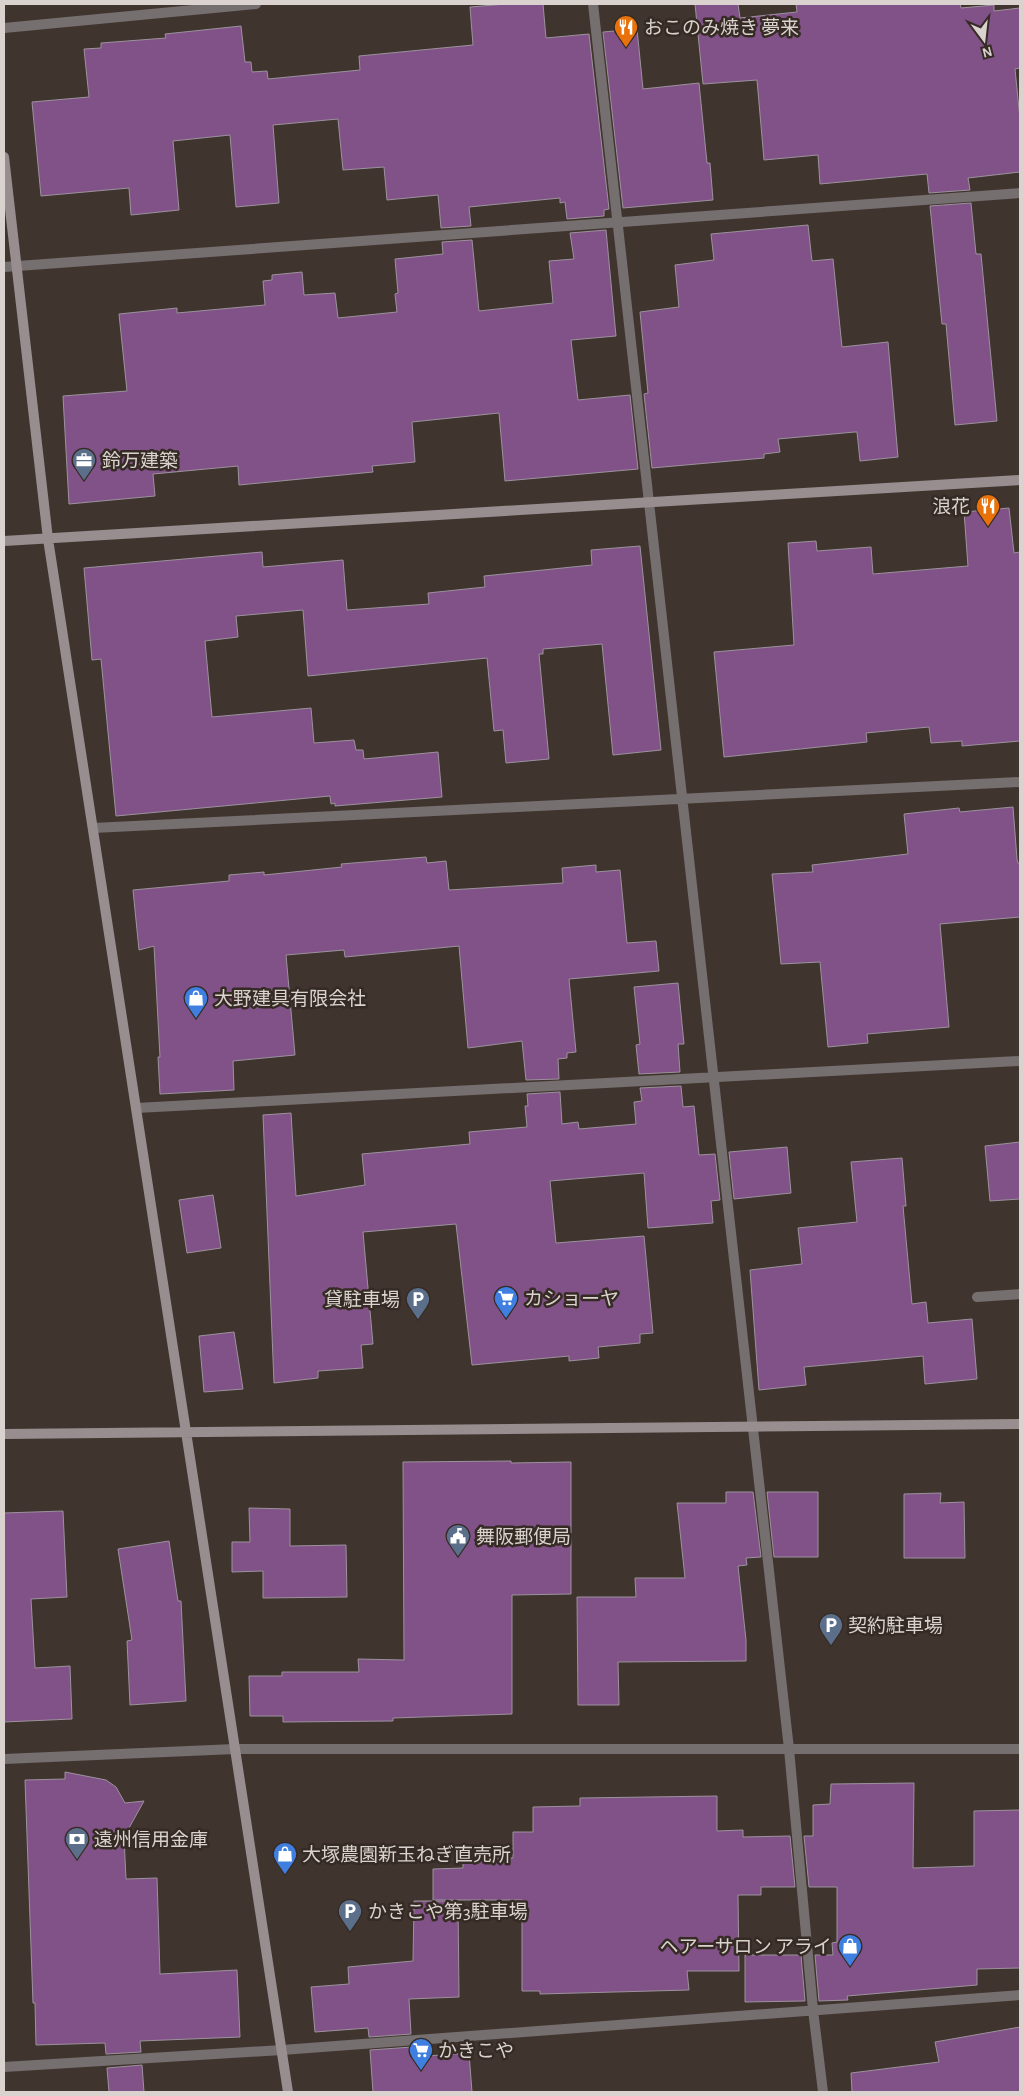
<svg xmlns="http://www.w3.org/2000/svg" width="1024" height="2096" font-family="'Alegreya Sans','Noto Sans JP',sans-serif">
	<rect width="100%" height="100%" fill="#40352e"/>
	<!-- building -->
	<path fill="#815287" stroke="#9c929d" d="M 506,4 L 543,4 L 546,38 L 589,34 L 609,209 L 604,210 L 604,216 L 567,219 L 565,202 L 560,203 L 560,198 L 469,207 L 471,226 L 441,228 L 438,195 L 387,200 L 384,167 L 343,170 L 338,119 L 273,125 L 279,203 L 236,207 L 230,135 L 173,141 L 179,210 L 131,215 L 129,188 L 41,196 L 32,102 L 89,97 L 84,49 L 101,48 L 101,43 L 166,38 L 165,34 L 241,26 L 245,62 L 251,62 L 252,72 L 267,71 L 268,79 L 360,70 L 359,56 L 473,45 L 470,7 Z
		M 695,4 L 738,4 L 740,18 L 797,12 L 796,4 L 960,4 L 961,8 L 994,5 L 994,11 L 1020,8 L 1020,68 L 1015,69 L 1020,119 L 1020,172 L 968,178 L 970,190 L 929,193 L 927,174 L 820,184 L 818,155 L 764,160 L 757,80 L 703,84 Z
		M 637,29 L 643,89 L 699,83 L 707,163 L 710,163 L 713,200 L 623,208 L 603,32 Z
		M 971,203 L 976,254 L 981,254 L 997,421 L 955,425 L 946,324 L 942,324 L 930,206 Z
		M 808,225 L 812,261 L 833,259 L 842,347 L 888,342 L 898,457 L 860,461 L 857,432 L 855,432 L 778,439 L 780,452 L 764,454 L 764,458 L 652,468 L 644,394 L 648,393 L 640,312 L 679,307 L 675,265 L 714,260 L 711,234 Z
		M 606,230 L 616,336 L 571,340 L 578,400 L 630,395 L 638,469 L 505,481 L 499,413 L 412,422 L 415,462 L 372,466 L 373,472 L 239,485 L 238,466 L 153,474 L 155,496 L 69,504 L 63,396 L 127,391 L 119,314 L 177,308 L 177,313 L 265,305 L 263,281 L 272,280 L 272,275 L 302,272 L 304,295 L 335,293 L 338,318 L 397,312 L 395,294 L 398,293 L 395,259 L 443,254 L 442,242 L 472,240 L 479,311 L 553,303 L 549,261 L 574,259 L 570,233 Z
		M 1009,508 L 1014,553 L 1020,552 L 1020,741 L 962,746 L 962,741 L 931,743 L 929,727 L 866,733 L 867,742 L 724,757 L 714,652 L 794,645 L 788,543 L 816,541 L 817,551 L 871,547 L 873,574 L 968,566 L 964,512 Z
		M 640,546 L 661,750 L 613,755 L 602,644 L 543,649 L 543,654 L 539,654 L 549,759 L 506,763 L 503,730 L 494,731 L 487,658 L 308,676 L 303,610 L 236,616 L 238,637 L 205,641 L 212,717 L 311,708 L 314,743 L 354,740 L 356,750 L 363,750 L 364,759 L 438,752 L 442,797 L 335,806 L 335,803 L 331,804 L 330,796 L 116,816 L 101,659 L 92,660 L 84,568 L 262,552 L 263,567 L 343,560 L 347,610 L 429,604 L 428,593 L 485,587 L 484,576 L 592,565 L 591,550 Z
		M 1013,807 L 1017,859 L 1018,863 L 1020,863 L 1020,917 L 940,924 L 949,1027 L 867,1034 L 868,1043 L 828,1047 L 820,962 L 781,964 L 772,874 L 813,872 L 812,865 L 908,854 L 904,814 L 959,808 L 960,812 Z
		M 426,857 L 427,863 L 446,861 L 449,890 L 563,883 L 562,868 L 596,865 L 596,872 L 620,870 L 627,943 L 656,941 L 659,971 L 569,979 L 576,1052 L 567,1053 L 567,1058 L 558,1059 L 559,1079 L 526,1080 L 522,1041 L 468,1048 L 459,946 L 345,957 L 344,950 L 286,955 L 295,1055 L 233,1061 L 234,1090 L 160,1094 L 158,1057 L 160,1057 L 154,946 L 139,950 L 133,890 L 229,881 L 229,875 L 264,872 L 264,875 L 342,867 L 341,864 Z
		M 678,983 L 684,1044 L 678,1044 L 680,1072 L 639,1074 L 636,1045 L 640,1044 L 634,987 Z
		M 681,1086 L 683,1107 L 694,1106 L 699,1155 L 715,1154 L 720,1200 L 711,1201 L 713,1223 L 648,1228 L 644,1173 L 550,1181 L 556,1243 L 644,1236 L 653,1333 L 640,1334 L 640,1343 L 598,1347 L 599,1358 L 569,1361 L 569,1356 L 472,1365 L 456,1224 L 363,1232 L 373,1344 L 361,1345 L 363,1368 L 318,1371 L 318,1378 L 274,1383 L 263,1115 L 291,1113 L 296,1196 L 365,1185 L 362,1154 L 470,1144 L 469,1132 L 527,1127 L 525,1106 L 528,1106 L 527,1094 L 560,1092 L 562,1124 L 578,1122 L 579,1129 L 636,1124 L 634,1102 L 642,1101 L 640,1088 Z
		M 1020,1142 L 1020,1199 L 990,1201 L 985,1146 Z
		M 787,1147 L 791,1193 L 734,1199 L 729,1152 Z
		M 902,1158 L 906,1206 L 903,1206 L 912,1304 L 926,1302 L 928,1323 L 972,1319 L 977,1379 L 925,1384 L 923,1356 L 804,1367 L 806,1385 L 759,1390 L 750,1270 L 802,1264 L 798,1228 L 857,1222 L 851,1162 Z
		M 213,1195 L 221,1248 L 187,1253 L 179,1200 Z
		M 234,1332 L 243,1389 L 204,1392 L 199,1336 Z
		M 511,1461 L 511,1463 L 571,1462 L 571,1594 L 512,1595 L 512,1714 L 393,1718 L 393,1721 L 283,1722 L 283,1716 L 250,1716 L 249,1676 L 282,1676 L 282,1672 L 359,1672 L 358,1659 L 404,1660 L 403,1462 Z
		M 726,1492 L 753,1492 L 761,1557 L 746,1558 L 747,1565 L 738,1566 L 746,1640 L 746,1661 L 618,1662 L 619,1705 L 578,1705 L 577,1597 L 636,1597 L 635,1578 L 685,1578 L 677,1503 L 726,1503 Z
		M 767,1492 L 818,1492 L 818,1557 L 774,1557 Z
		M 941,1493 L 940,1503 L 964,1502 L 965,1558 L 904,1558 L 904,1494 Z
		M 249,1508 L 290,1509 L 290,1546 L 346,1545 L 347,1597 L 263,1598 L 263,1571 L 232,1572 L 232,1542 L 250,1542 Z
		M 63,1511 L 67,1597 L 31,1599 L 35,1668 L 70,1666 L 72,1719 L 4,1722 L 4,1513 Z
		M 169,1541 L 178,1601 L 181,1601 L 186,1701 L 130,1705 L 127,1641 L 132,1640 L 118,1549 Z
		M 65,1772 L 106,1780 L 116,1787 L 125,1803 L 144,1801 L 124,1837 L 126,1879 L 157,1878 L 160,1974 L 237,1970 L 240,2037 L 140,2041 L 141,2052 L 106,2054 L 105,2043 L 36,2045 L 35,2003 L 33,2003 L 25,1780 L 65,1779 Z
		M 914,1783 L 913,1868 L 974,1866 L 974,1811 L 1020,1810 L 1020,1968 L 977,1969 L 977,1985 L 847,1996 L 848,2000 L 819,2001 L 815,1955 L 833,1955 L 832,1943 L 837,1942 L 837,1887 L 809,1887 L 804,1836 L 813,1836 L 813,1805 L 830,1804 L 831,1784 Z
		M 717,1796 L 717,1831 L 743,1830 L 743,1837 L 790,1836 L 795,1887 L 761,1887 L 761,1895 L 738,1895 L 739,1971 L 687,1971 L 689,1990 L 540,1994 L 540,1991 L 522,1991 L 522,1900 L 433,1900 L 433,1869 L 463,1868 L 463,1858 L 513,1858 L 513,1832 L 533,1832 L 533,1807 L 580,1806 L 580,1798 Z
		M 414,1901 L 458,1901 L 459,1997 L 409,1999 L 411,2034 L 369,2037 L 368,2028 L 315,2032 L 311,1987 L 349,1984 L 348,1967 L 413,1961 Z
		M 745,1955 L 801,1955 L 805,2001 L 745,2002 Z
		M 1020,2027 L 1020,2092 L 852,2092 L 851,2073 L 939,2062 L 935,2042 Z
		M 412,2047 L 413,2057 L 469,2053 L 472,2092 L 373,2092 L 370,2050 Z
		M 142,2065 L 144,2092 L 109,2092 L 107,2068 Z"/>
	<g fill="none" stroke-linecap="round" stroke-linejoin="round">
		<!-- street -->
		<path stroke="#766f70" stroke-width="10" d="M 593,4 L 789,1749 L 813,2010 L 823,2092
			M 4,28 L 256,4
			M 4,267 L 1020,193
			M 93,828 L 1020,782
			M 136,1108 L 1020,1061
			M 977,1297 L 1020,1294
			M 4,1759 L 235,1749 L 1020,1749
			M 4,2067 L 282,2050 L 1020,1995"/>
		<!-- secondary -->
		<path stroke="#988e8f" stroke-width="10" d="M 4,157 L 48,539 L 288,2092
			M 4,541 L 1020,480
			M 4,1434 L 1020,1424"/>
	</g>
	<!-- icons -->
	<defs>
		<g id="restaurant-pin" transform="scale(1.25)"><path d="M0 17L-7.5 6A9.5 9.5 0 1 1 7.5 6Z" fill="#e8710a" stroke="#352b24"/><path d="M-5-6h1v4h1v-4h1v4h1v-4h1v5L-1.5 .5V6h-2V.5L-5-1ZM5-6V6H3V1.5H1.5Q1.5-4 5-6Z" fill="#fff"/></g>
		<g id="office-pin" transform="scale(1.25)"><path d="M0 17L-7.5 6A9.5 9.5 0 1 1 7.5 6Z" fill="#5c6f8a" stroke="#352b24"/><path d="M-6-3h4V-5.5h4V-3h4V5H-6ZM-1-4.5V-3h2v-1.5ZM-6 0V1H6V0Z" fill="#fff"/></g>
		<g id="shop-pin" transform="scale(1.25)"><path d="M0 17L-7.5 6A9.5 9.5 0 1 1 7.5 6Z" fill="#3f7fe0" stroke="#352b24"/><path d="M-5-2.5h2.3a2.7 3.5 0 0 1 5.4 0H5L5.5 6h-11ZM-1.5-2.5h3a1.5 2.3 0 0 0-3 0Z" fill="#fff"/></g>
		<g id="supermarket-pin" transform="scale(1.25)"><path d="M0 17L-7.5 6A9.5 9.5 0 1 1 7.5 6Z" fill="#3f7fe0" stroke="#352b24"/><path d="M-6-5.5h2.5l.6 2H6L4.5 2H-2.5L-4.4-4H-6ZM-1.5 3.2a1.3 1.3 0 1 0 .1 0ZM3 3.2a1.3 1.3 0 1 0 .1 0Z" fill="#fff"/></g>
		<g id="parking-pin" transform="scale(1.25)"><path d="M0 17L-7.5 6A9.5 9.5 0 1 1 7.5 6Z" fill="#5c6f8a" stroke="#352b24"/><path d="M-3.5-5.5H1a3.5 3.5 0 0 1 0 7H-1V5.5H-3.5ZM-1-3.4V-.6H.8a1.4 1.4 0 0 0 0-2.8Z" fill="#fff"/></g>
		<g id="civic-pin" transform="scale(1.25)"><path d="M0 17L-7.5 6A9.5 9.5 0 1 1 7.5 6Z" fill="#5c6f8a" stroke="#352b24"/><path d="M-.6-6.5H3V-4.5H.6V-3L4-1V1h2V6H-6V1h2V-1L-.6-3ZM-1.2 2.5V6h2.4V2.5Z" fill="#fff"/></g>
		<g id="bank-pin" transform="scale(1.25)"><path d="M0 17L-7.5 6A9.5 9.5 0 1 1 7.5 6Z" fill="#5c6f8a" stroke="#352b24"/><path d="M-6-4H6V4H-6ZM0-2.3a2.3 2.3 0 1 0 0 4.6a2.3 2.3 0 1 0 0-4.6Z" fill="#fff"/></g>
	</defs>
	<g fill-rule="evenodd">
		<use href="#restaurant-pin" x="626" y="27"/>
		<use href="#office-pin" x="84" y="460"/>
		<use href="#restaurant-pin" x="988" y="506"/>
		<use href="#shop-pin" x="196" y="998"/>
		<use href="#supermarket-pin" x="506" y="1298"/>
		<use href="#parking-pin" x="418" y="1299"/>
		<use href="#civic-pin" x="458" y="1536"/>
		<use href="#parking-pin" x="831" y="1625"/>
		<use href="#bank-pin" x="77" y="1839"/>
		<use href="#shop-pin" x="285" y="1854"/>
		<use href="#parking-pin" x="350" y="1911"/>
		<use href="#shop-pin" x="850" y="1946"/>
		<use href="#supermarket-pin" x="421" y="2050"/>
	</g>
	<g text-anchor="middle" stroke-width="5" stroke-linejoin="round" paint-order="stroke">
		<!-- poi labels -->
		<g font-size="19" fill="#d9d2ce" stroke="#352b24" text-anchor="start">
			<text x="644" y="34">おこのみ焼き 夢来</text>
			<text x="102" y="467">鈴万建築</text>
			<text x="970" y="513" text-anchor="end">浪花</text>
			<text x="214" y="1005">大野建具有限会社</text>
			<text x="524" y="1305">カショーヤ</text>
			<text x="400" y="1306" text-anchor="end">貸駐車場</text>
			<text x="476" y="1543">舞阪郵便局</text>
			<text x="848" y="1632">契約駐車場</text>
			<text x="94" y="1846">遠州信用金庫</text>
			<text x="302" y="1861">大塚農園新玉ねぎ直売所</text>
			<text x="368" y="1918">かきこや第3駐車場</text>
			<text x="832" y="1953" text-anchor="end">ヘアーサロン アライ</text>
			<text x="438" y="2057">かきこや</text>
		</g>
	</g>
	<!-- border -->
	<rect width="1024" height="2096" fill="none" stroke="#d9d2ce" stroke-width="10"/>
	<!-- north arrow -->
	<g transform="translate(984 40) rotate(165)" stroke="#352b24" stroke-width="4" paint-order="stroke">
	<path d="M0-4L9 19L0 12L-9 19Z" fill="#d9d2ce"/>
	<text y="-8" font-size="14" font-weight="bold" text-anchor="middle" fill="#d9d2ce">N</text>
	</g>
</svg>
